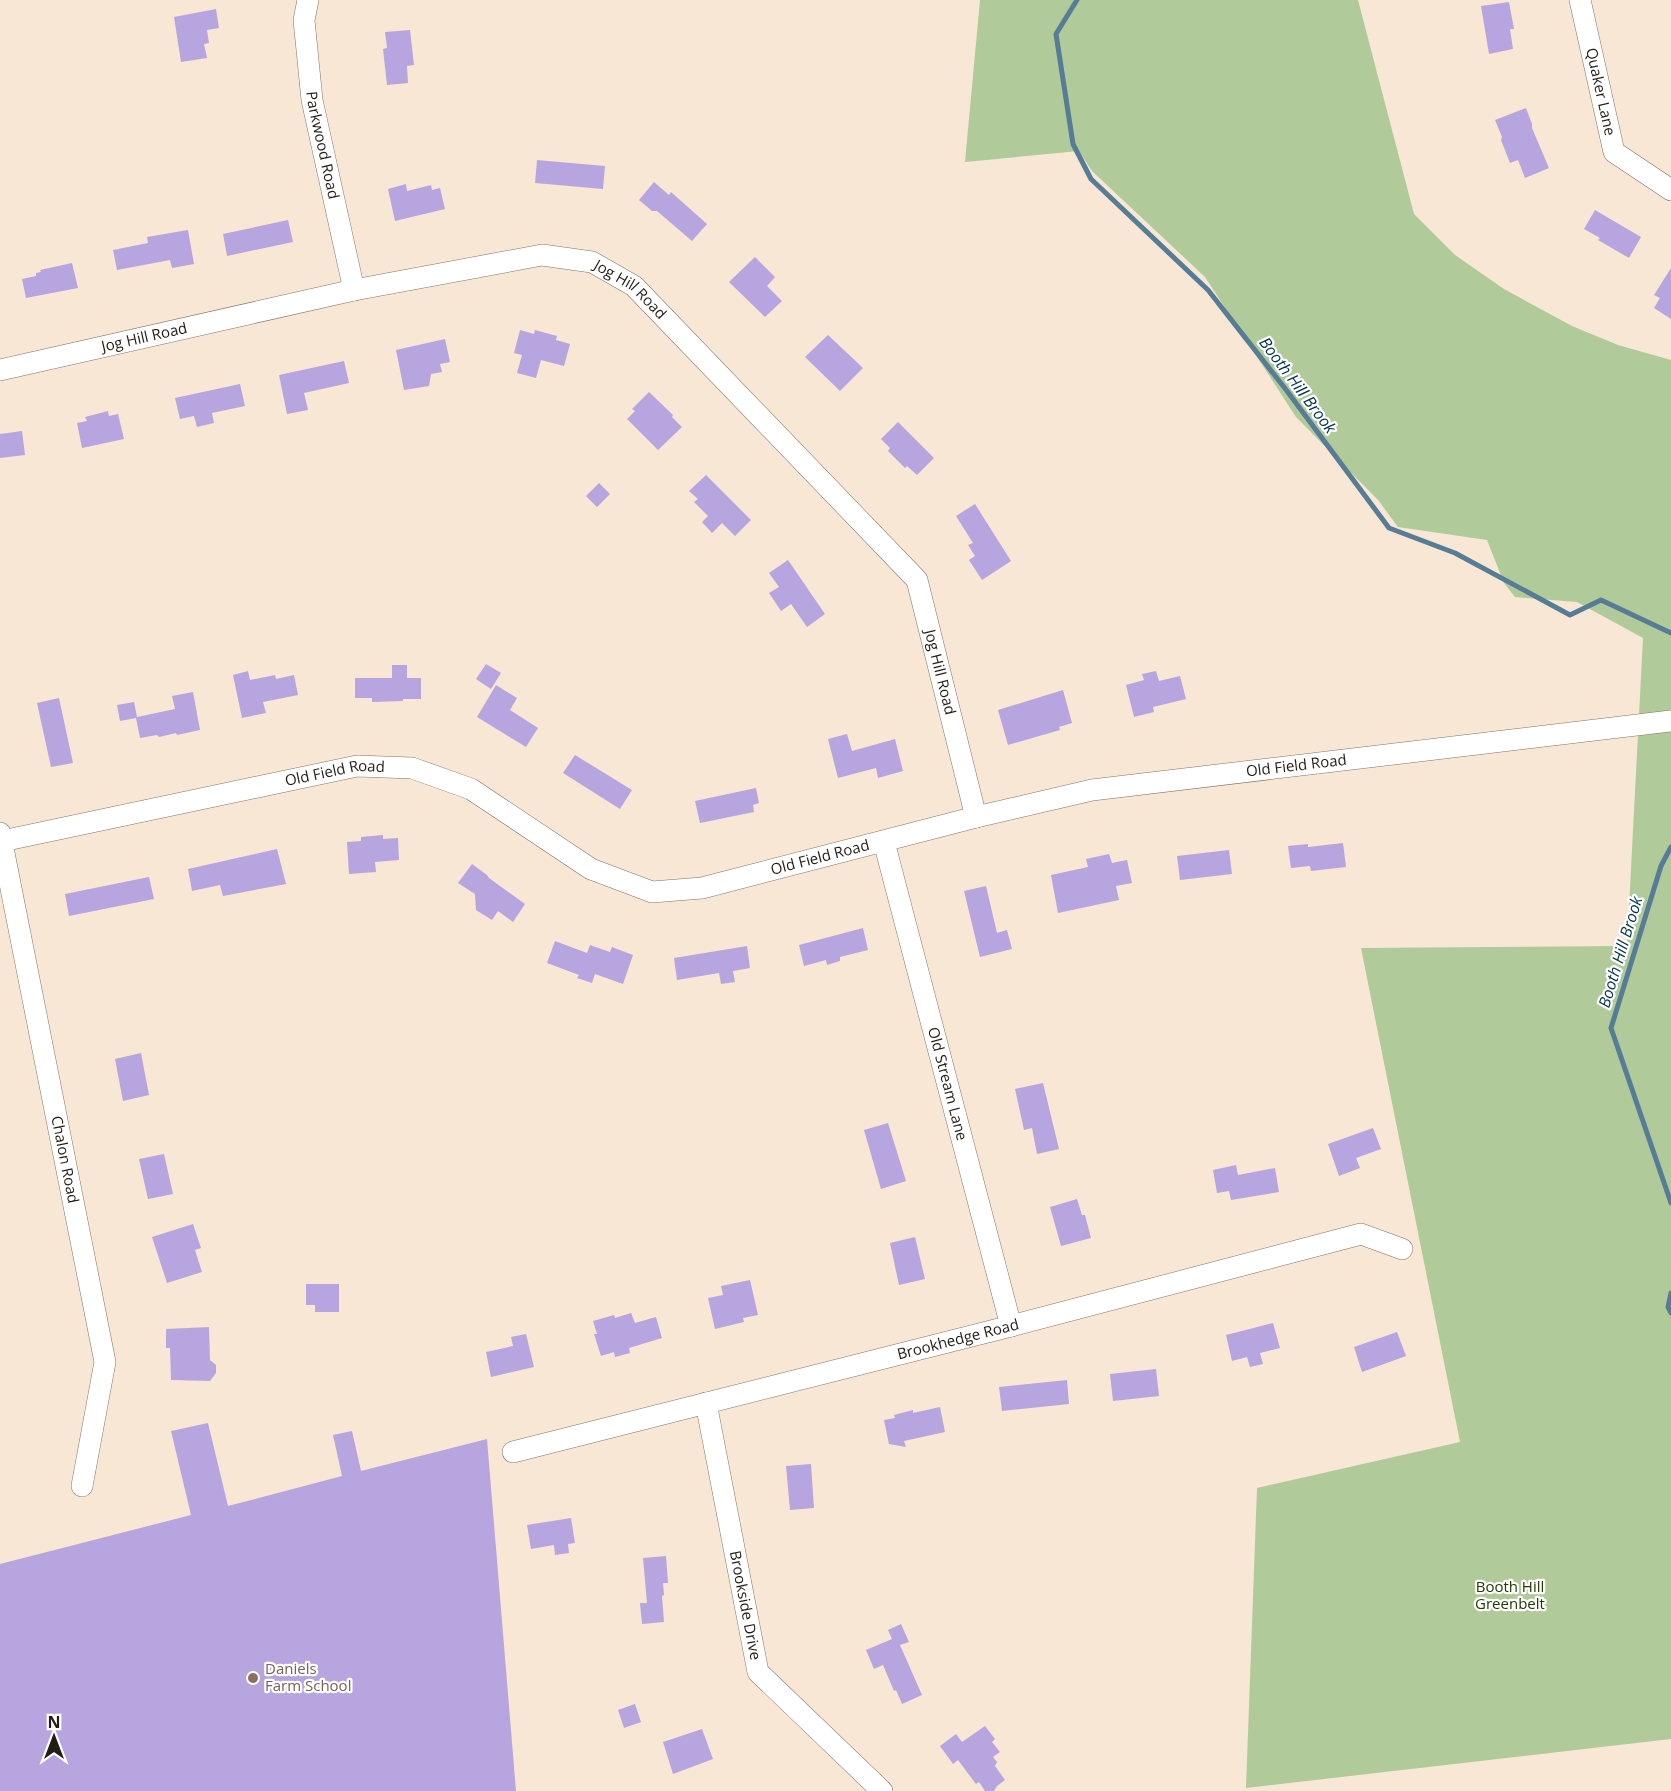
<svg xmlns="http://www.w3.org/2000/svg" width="1671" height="1791" font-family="'Open Sans',sans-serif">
	<rect width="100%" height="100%" fill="#f8e7d5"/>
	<!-- green -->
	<path fill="#b1ca9a" d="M 980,0 L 1358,0 L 1414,214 L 1455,255 L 1504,289 L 1572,326 L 1618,345 L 1671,360 L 1671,1739 L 1246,1788 L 1257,1488 L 1460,1442 L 1361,948 L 1627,946 L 1643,638 L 1577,602 L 1515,597 L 1504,583 L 1487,540 L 1398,527 L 1378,500 L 1296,417 L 1205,277 L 1092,171 L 1079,151 L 965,162 Z"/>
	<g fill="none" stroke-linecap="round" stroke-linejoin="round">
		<!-- stream -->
		<path stroke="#577d96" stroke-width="5" d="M 1077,0 L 1056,34 L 1073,144 L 1091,179 L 1208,290 L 1287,391 L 1389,528 L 1455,553 L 1570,615 L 1601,600 L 1671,633
			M 1671,847 L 1661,866 L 1611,1028 L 1671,1203
			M 1671,1293 L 1668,1307 L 1671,1313"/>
	</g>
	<!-- building -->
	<path fill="#b6a5de" d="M 1509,2 L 1514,29 L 1510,29 L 1513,49 L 1489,54 L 1481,6 Z
		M 216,9 L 219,28 L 207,30 L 209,43 L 204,44 L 207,58 L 181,62 L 174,17 Z
		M 410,30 L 414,65 L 407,66 L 408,83 L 387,85 L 383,49 L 387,48 L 385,32 Z
		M 1526,108 L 1532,124 L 1532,128 L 1549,168 L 1525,178 L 1518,160 L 1510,163 L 1501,140 L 1502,137 L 1495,120 Z
		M 537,160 L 605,166 L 603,189 L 535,183 Z
		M 654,182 L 669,195 L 671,192 L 707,224 L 692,241 L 657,211 L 652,211 L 639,200 Z
		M 406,184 L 407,191 L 431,185 L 432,190 L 440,188 L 445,209 L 395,221 L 388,189 Z
		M 1595,210 L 1641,237 L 1629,258 L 1598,240 L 1600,238 L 1584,229 Z
		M 288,220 L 293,242 L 227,256 L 223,234 Z
		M 188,230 L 194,264 L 172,268 L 170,260 L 117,270 L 113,250 L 148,243 L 147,237 Z
		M 755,257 L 775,277 L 767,286 L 782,301 L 765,317 L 729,282 Z
		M 72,263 L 78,288 L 26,298 L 22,279 L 36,276 L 36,273 L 41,272 L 40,270 Z
		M 1671,268 L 1671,319 L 1654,308 L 1660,298 L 1654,295 Z
		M 520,330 L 534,334 L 535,330 L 557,336 L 556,340 L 570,344 L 564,366 L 541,360 L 536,378 L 517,373 L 522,355 L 514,353 Z
		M 828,335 L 863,368 L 840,391 L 805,357 Z
		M 445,339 L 450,362 L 440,364 L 442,372 L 431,374 L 429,386 L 404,390 L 396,350 Z
		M 344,361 L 349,383 L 304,393 L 308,410 L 287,414 L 279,375 Z
		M 240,384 L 245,406 L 212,413 L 214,423 L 197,427 L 194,416 L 180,419 L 175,398 Z
		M 649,392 L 673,415 L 672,417 L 682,427 L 658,450 L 627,419 L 635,411 L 632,409 Z
		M 108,411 L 109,416 L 118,414 L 124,439 L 82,448 L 77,423 L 87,421 L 85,417 Z
		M 898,422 L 934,458 L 917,475 L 907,466 L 905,468 L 888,451 L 890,448 L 881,439 Z
		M 22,431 L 25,455 L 0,458 L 0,434 Z
		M 706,475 L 751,520 L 735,536 L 722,523 L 712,533 L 702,522 L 708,516 L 694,502 L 698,499 L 689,491 Z
		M 599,483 L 610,494 L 597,507 L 586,496 Z
		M 975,504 L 1011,561 L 982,580 L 969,560 L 975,556 L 968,545 L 973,543 L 956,516 Z
		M 788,560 L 825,614 L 807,627 L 791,604 L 781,611 L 769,593 L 779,587 L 769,573 Z
		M 486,664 L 501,673 L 491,689 L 476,679 Z
		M 392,665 L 407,665 L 407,678 L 421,678 L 421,699 L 403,699 L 403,701 L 372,702 L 372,698 L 355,698 L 355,678 L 392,678 Z
		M 248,671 L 250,680 L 275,675 L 276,679 L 294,675 L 298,695 L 263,702 L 266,713 L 242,718 L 233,675 Z
		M 1156,671 L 1159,681 L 1180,676 L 1186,699 L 1153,707 L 1154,712 L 1134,717 L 1126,685 L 1144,680 L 1142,674 Z
		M 496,685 L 517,698 L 510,710 L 538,728 L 526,747 L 477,717 Z
		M 1063,690 L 1072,723 L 1059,727 L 1060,730 L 1008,745 L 998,710 Z
		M 193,692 L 200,730 L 177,735 L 176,733 L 159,737 L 157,735 L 140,738 L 136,718 L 120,721 L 117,705 L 134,702 L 137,717 L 175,709 L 172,696 Z
		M 59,698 L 73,763 L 51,767 L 37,703 Z
		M 847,734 L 852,751 L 895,739 L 903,771 L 878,778 L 876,768 L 838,778 L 828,739 Z
		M 575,755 L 632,790 L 620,809 L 563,773 Z
		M 756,788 L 759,803 L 753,805 L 754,812 L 700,823 L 695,801 Z
		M 383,835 L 383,839 L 398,838 L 399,860 L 375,862 L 376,872 L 349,874 L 347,842 L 361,841 L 361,837 Z
		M 1343,843 L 1346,867 L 1311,871 L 1310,866 L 1291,868 L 1288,846 L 1308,844 L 1308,847 Z
		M 277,849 L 286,884 L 223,896 L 220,885 L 192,891 L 188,869 Z
		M 1229,850 L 1232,874 L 1180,880 L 1177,856 Z
		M 1109,854 L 1112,863 L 1127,860 L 1132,883 L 1116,886 L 1119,900 L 1058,913 L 1051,875 L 1088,867 L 1086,859 Z
		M 472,864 L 487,875 L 489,878 L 525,904 L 513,922 L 498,911 L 492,920 L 476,910 L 475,894 L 458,883 Z
		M 149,877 L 154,899 L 69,916 L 65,894 Z
		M 986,886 L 997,933 L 1007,930 L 1012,949 L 980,957 L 964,891 Z
		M 863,928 L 868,950 L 840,957 L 840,961 L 827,965 L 826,960 L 804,966 L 799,945 Z
		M 555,941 L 587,953 L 590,945 L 610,952 L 612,947 L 633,955 L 623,984 L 595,974 L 592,983 L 577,978 L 579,975 L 547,963 Z
		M 747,946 L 750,968 L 733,971 L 735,982 L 721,984 L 719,973 L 677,980 L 674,958 Z
		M 141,1053 L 149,1095 L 123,1101 L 115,1059 Z
		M 1043,1083 L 1059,1149 L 1037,1154 L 1032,1128 L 1024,1130 L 1015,1089 Z
		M 888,1123 L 906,1181 L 881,1189 L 864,1130 Z
		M 1373,1128 L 1381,1149 L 1356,1158 L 1360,1168 L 1339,1176 L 1328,1144 Z
		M 164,1154 L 173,1194 L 148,1199 L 139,1159 Z
		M 1236,1165 L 1238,1175 L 1275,1168 L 1279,1192 L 1231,1200 L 1229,1191 L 1217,1193 L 1213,1170 Z
		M 1077,1199 L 1082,1215 L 1085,1215 L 1091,1238 L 1061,1246 L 1050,1207 Z
		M 193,1224 L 201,1248 L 195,1250 L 202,1272 L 167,1283 L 152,1237 Z
		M 915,1237 L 925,1279 L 899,1285 L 890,1243 Z
		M 750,1280 L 758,1315 L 743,1318 L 744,1322 L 715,1329 L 708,1298 L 723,1295 L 721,1286 Z
		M 306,1284 L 339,1284 L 339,1312 L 315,1312 L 315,1305 L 306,1305 Z
		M 631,1313 L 635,1323 L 656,1317 L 662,1338 L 629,1348 L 630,1353 L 615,1357 L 614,1352 L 601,1356 L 594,1334 L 597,1334 L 593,1321 L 614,1315 L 615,1318 Z
		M 1273,1323 L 1280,1348 L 1260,1353 L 1263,1364 L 1250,1367 L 1247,1357 L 1232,1361 L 1226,1335 Z
		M 209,1327 L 210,1360 L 216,1365 L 216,1373 L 210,1381 L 171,1380 L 170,1348 L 166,1348 L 166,1329 Z
		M 1397,1332 L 1406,1356 L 1362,1372 L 1354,1347 Z
		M 526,1334 L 534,1367 L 491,1377 L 486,1352 L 513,1346 L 511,1337 Z
		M 1156,1369 L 1159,1396 L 1113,1401 L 1110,1374 Z
		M 1067,1380 L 1069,1404 L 1002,1411 L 999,1387 Z
		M 940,1407 L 945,1432 L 904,1441 L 906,1447 L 889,1444 L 884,1420 L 895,1418 L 894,1415 L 913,1410 L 913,1413 Z
		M 208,1423 L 228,1506 L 342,1476 L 333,1435 L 352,1431 L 361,1471 L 487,1439 L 516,1791 L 0,1791 L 0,1564 L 191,1515 L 171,1431 Z
		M 811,1464 L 814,1508 L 790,1510 L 786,1466 Z
		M 571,1518 L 575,1543 L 568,1544 L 569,1553 L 555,1555 L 554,1545 L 531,1549 L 527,1525 Z
		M 666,1556 L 668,1583 L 663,1583 L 664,1595 L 662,1596 L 664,1622 L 642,1624 L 640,1603 L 647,1603 L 643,1558 Z
		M 901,1624 L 909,1642 L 900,1645 L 922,1695 L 902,1704 L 896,1690 L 894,1691 L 883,1665 L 874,1669 L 866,1650 L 892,1639 L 888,1630 Z
		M 635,1704 L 641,1722 L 624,1728 L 618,1710 Z
		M 985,1726 L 995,1739 L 992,1742 L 1000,1752 L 993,1757 L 997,1762 L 995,1766 L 1005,1780 L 997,1786 L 994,1791 L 985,1791 L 979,1782 L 976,1784 L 958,1760 L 953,1764 L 940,1746 L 956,1734 L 962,1742 Z
		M 702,1729 L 713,1759 L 673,1774 L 663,1742 Z"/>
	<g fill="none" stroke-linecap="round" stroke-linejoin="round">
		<!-- minor casing -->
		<g stroke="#837465" stroke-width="22">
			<g id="minor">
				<path id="s1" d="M 308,0 L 304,20 L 312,100 L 354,290"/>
				<path id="s2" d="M 1580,0 L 1614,152 L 1671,190"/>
				<path id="s3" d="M 0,370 L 354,290 L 542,255 L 592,262 L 634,286 L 917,580 L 976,817"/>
				<path id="s4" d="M 0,833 L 105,1362 L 82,1486"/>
				<path id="s5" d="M 2,841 L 357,766 L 412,768 L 471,789 L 591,869 L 652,892 L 702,888 L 976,817 L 1092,790 L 1671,721"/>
				<path id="s6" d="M 884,842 L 1011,1326"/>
				<path id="s7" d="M 706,1403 L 758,1672 L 882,1791"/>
				<path id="s8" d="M 513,1452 L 1011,1326 L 1361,1234 L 1402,1249"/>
			</g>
		</g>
		<!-- minor -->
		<use href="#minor" stroke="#fff" stroke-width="21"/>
	</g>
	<!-- markers -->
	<circle fill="#8d6e63" stroke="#fff" stroke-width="2" cx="253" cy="1678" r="6"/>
	<g text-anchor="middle" stroke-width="4.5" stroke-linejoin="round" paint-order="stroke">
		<!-- street labels -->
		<g font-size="15" fill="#221c15" stroke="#fff">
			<text dy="5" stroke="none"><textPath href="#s2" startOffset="94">Quaker Lane</textPath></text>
			<text dy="5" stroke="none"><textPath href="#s1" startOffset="147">Parkwood Road</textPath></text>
			<text dy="5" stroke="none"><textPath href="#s3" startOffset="652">Jog Hill Road</textPath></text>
			<text dy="5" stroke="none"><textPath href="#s3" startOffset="148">Jog Hill Road</textPath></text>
			<text dy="5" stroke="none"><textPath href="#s3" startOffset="1156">Jog Hill Road</textPath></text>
			<text dy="5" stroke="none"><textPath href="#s5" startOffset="1348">Old Field Road</textPath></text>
			<text dy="5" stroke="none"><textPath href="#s5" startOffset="340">Old Field Road</textPath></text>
			<text dy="5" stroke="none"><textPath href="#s5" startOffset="862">Old Field Road</textPath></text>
			<text dy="5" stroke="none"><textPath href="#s6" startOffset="250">Old Stream Lane</textPath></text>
			<text dy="5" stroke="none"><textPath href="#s4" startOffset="333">Chalon Road</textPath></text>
			<text dy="5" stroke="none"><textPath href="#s8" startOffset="459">Brookhedge Road</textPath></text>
			<text dy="5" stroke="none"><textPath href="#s7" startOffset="206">Brookside Drive</textPath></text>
		</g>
		<!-- park labels -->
		<g font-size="15" fill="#233b00" stroke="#fff">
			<text x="1510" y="1592">Booth Hill<tspan x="1510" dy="17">Greenbelt</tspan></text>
		</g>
		<!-- education labels -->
		<g font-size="15" fill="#785e54" stroke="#fff" text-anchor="start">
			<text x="265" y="1674">Daniels<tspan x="265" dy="17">Farm School</tspan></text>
		</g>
		<!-- water labels -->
		<g font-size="16" font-style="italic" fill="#01304b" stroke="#fff">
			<text transform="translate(1298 385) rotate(53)" y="6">Booth Hill Brook</text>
			<text transform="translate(1620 952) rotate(-73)" y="6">Booth Hill Brook</text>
		</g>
	</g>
	<!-- north arrow -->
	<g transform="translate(54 1737)" stroke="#ffffff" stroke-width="4.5" paint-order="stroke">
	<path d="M0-4.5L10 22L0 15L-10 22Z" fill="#221c15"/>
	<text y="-9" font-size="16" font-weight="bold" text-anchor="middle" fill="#221c15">N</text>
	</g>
</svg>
